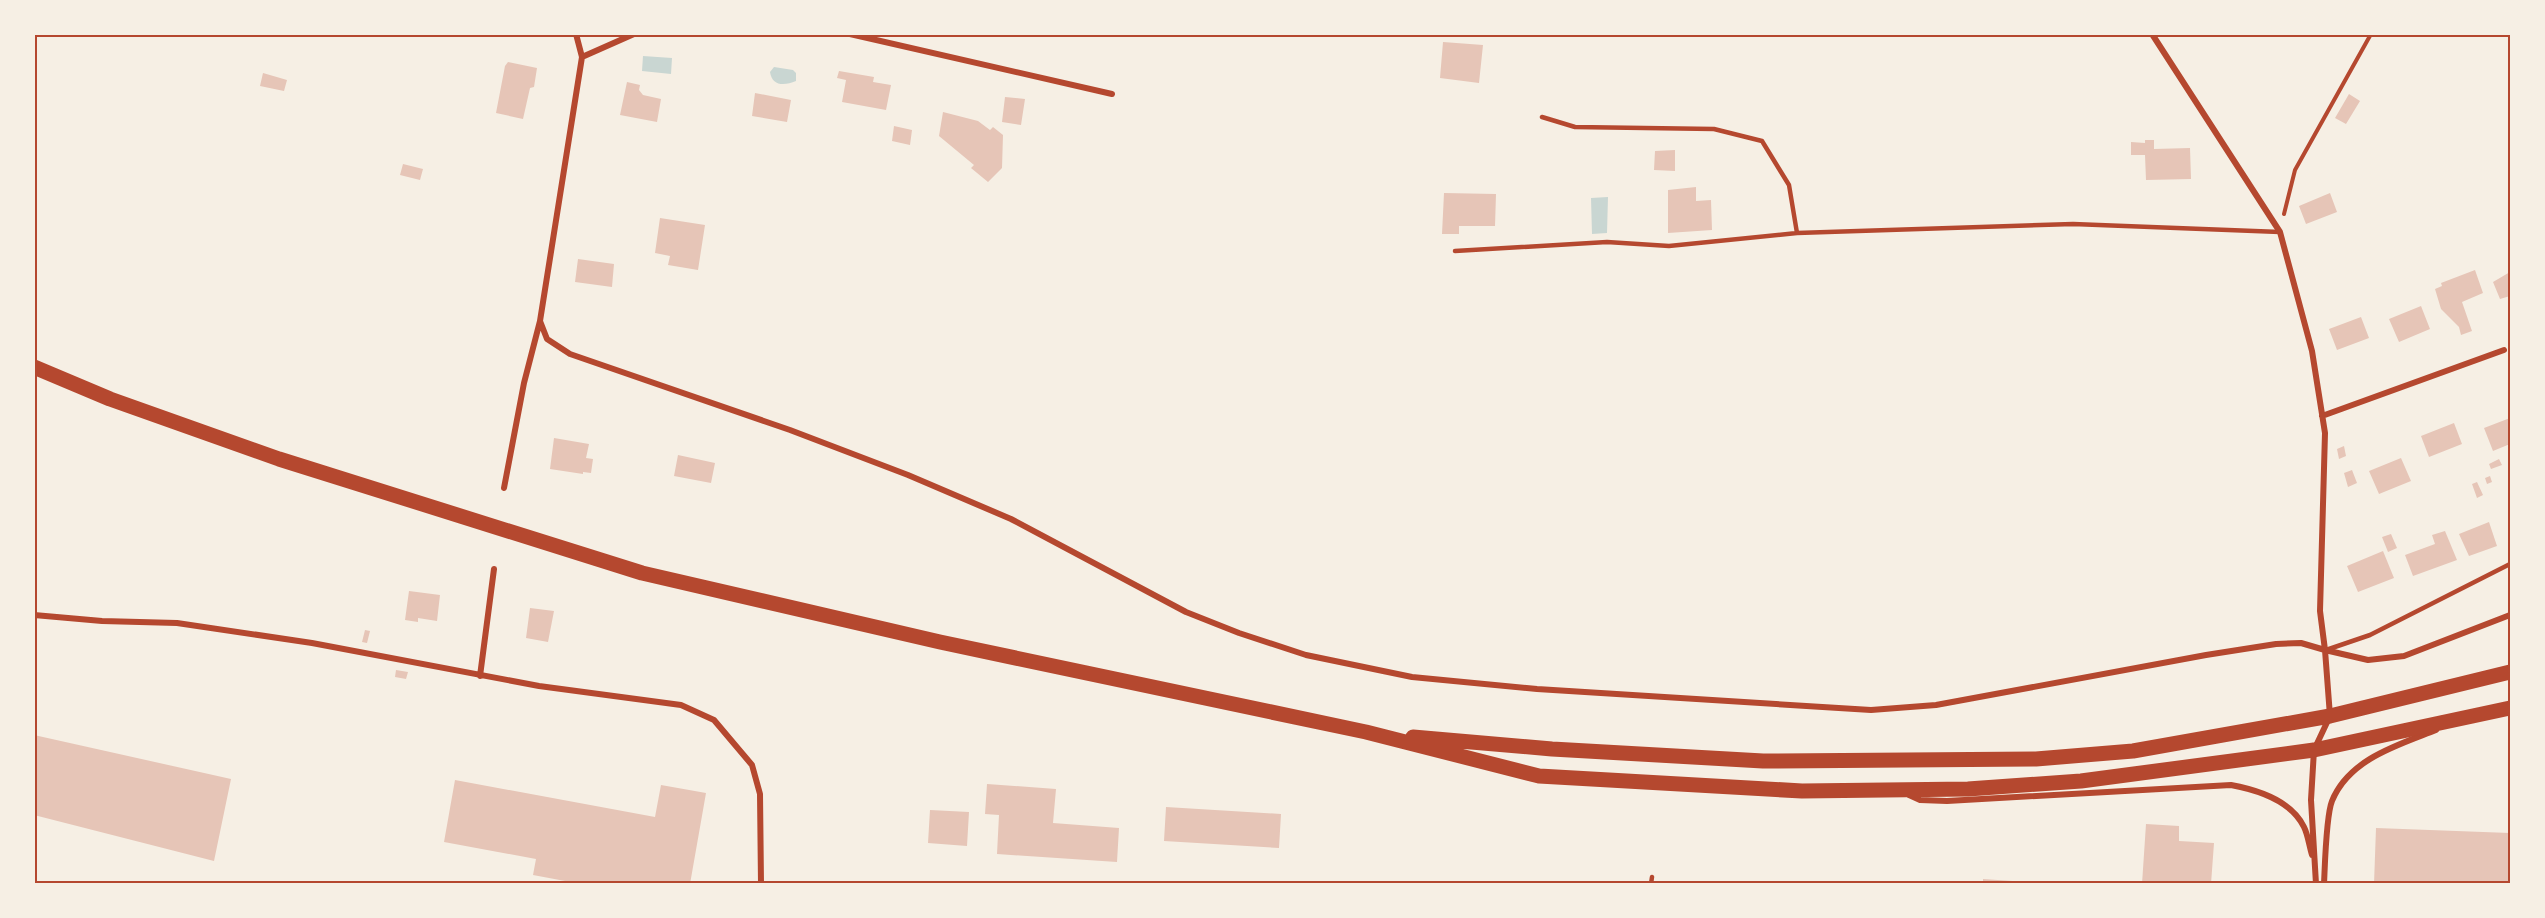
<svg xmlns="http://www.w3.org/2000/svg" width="2545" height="918" font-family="Quicksand,sans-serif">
	<rect width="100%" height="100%" fill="#f6efe4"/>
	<!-- water -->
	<path fill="#c9d6d2" d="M 643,56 L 672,58 L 671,74 L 642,71 Z
		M 774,67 L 793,70 L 796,73 L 796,81 C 784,86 772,86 770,72 Z
		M 1608,197 L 1607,233 L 1592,234 L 1591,198 Z"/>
	<!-- building -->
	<path fill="#e6c5b7" d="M 1443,42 L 1483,45 L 1479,83 L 1440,78 Z
		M 508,62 L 537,68 L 534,87 L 530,88 L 523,119 L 496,113 L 505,66 Z
		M 839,71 L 874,77 L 873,82 L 891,85 L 886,110 L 842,102 L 846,80 L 837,78 Z
		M 263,73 L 287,80 L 284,91 L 260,86 Z
		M 627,82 L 640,85 L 639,90 L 643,95 L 661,99 L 657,122 L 620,115 Z
		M 755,93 L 791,100 L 787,122 L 752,116 Z
		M 2349,94 L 2360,101 L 2346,124 L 2335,118 Z
		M 1005,97 L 1025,99 L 1021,125 L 1002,122 Z
		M 943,112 L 978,121 L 990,130 L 993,127 L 1003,135 L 1002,168 L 988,182 L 971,168 L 974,165 L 939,136 Z
		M 894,126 L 912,130 L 910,145 L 892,141 Z
		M 2145,140 L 2154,140 L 2154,149 L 2190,148 L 2191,179 L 2146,180 L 2145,155 L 2131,155 L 2131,142 L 2145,143 Z
		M 1675,150 L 1675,171 L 1654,170 L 1655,151 Z
		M 403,164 L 423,169 L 420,180 L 400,175 Z
		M 1696,187 L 1696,201 L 1711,200 L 1712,230 L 1668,233 L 1668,190 Z
		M 1444,193 L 1496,194 L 1495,226 L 1459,226 L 1459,234 L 1442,234 Z
		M 2330,193 L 2337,212 L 2306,224 L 2299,206 Z
		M 660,218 L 705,225 L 698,270 L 668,265 L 670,256 L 655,253 Z
		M 578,259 L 614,264 L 612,287 L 575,282 Z
		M 2475,270 L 2483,293 L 2462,302 L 2472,331 L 2461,335 L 2459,327 L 2441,309 L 2435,289 L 2442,286 L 2441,283 Z
		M 2510,272 L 2510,296 L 2500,299 L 2493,282 Z
		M 2421,306 L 2430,329 L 2399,342 L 2389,319 Z
		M 2361,317 L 2369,338 L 2337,350 L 2329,329 Z
		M 2510,418 L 2510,444 L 2493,451 L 2484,428 Z
		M 2454,423 L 2462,444 L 2429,457 L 2421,436 Z
		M 554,438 L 589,444 L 586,458 L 593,459 L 591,473 L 583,472 L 583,474 L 550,469 Z
		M 2344,446 L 2346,456 L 2339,459 L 2337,449 Z
		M 678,455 L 715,463 L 711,483 L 674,476 Z
		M 2401,458 L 2411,481 L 2379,494 L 2369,471 Z
		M 2499,459 L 2502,465 L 2491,469 L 2489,464 Z
		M 2352,470 L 2357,483 L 2348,487 L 2344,473 Z
		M 2490,476 L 2492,482 L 2487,484 L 2485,478 Z
		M 2477,482 L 2483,495 L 2477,498 L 2472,484 Z
		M 2489,522 L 2497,546 L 2469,556 L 2459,534 Z
		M 2445,531 L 2457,560 L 2413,576 L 2405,555 L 2435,544 L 2432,535 Z
		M 2391,534 L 2397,548 L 2388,552 L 2382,537 Z
		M 2383,551 L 2394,578 L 2358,592 L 2347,566 Z
		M 409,591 L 440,595 L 437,621 L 418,618 L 418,622 L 405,620 Z
		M 530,608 L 554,611 L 548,642 L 526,638 Z
		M 365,630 L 370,631 L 367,643 L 362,642 Z
		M 396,670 L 408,672 L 406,679 L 395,677 Z
		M 34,735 L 231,779 L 214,861 L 34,815 Z
		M 455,780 L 655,817 L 661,785 L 706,793 L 690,884 L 581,884 L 533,875 L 536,859 L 444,842 Z
		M 987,784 L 1056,789 L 1053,823 L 1119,828 L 1117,862 L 997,854 L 999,815 L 985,814 Z
		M 1166,807 L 1281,814 L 1279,848 L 1164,841 Z
		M 930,810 L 969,812 L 967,846 L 928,843 Z
		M 2146,824 L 2179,826 L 2179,841 L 2214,843 L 2211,884 L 2142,884 Z
		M 2376,828 L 2510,833 L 2510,884 L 2374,884 Z
		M 1983,879 L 2027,882 L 2026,884 L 1983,884 Z"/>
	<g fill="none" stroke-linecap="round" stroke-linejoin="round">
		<!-- path -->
		<path stroke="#b5482f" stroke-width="4" d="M 2284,214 L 2295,170 L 2371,34"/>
		<!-- service -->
		<path stroke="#b5482f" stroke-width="4.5" d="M 1542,117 L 1575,127 L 1714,129 L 1762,141 L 1789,185 L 1797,233 L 2073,224 L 2280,232
			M 1455,251 L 1607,242 L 1669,246 L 1797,233
			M 2326,650 L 2370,635 L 2510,564
			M 1651,884 L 1652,877"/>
		<!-- minor -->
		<path stroke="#b5482f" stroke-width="6" d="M 576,34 L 582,57 L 540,321 L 547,339 L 570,354 L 790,430 L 908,475 L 1011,519 L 1186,612 L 1239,633 L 1306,655 L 1412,677 L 1537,689 L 1871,710 L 1936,705 L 2206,655 L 2276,644 L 2301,643 L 2325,650 L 2330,716 L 2314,750 L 2311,800 L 2316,884
			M 850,34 L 1112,94
			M 2152,34 L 2280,232 L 2312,351 L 2325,433 L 2320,611 L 2325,650 L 2368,660 L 2404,656 L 2510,615
			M 582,57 L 634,34
			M 2322,416 L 2504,350
			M 504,488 L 524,383 L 540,321
			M 34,615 L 102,621 L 177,623 L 312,643 L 539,686 L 681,705 L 714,720 L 752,765 L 760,794 L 761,884
			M 480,676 L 494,569
			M 1909,795 L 1920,800 L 1947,801 L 2231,785 C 2258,790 2291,800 2304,827 C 2308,835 2309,845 2312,855
			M 2324,884 C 2325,864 2326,816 2332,801 C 2349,759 2398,745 2436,730"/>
		<!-- primary -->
		<path stroke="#b5482f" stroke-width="15" d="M 34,367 L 110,399 L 279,459 L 642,573 L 940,642 L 1366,732 L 1539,776 L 1802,791 L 1968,789 L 2081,781 L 2314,750 L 2510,708
			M 1413,737 L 1552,749 L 1763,761 L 2036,759 L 2133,751 L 2330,716 L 2510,672"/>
	</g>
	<!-- border -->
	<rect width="2545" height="918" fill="none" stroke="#f6efe4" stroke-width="72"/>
	<rect x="36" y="36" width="2473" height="846" fill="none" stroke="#b5482f" stroke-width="2"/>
</svg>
